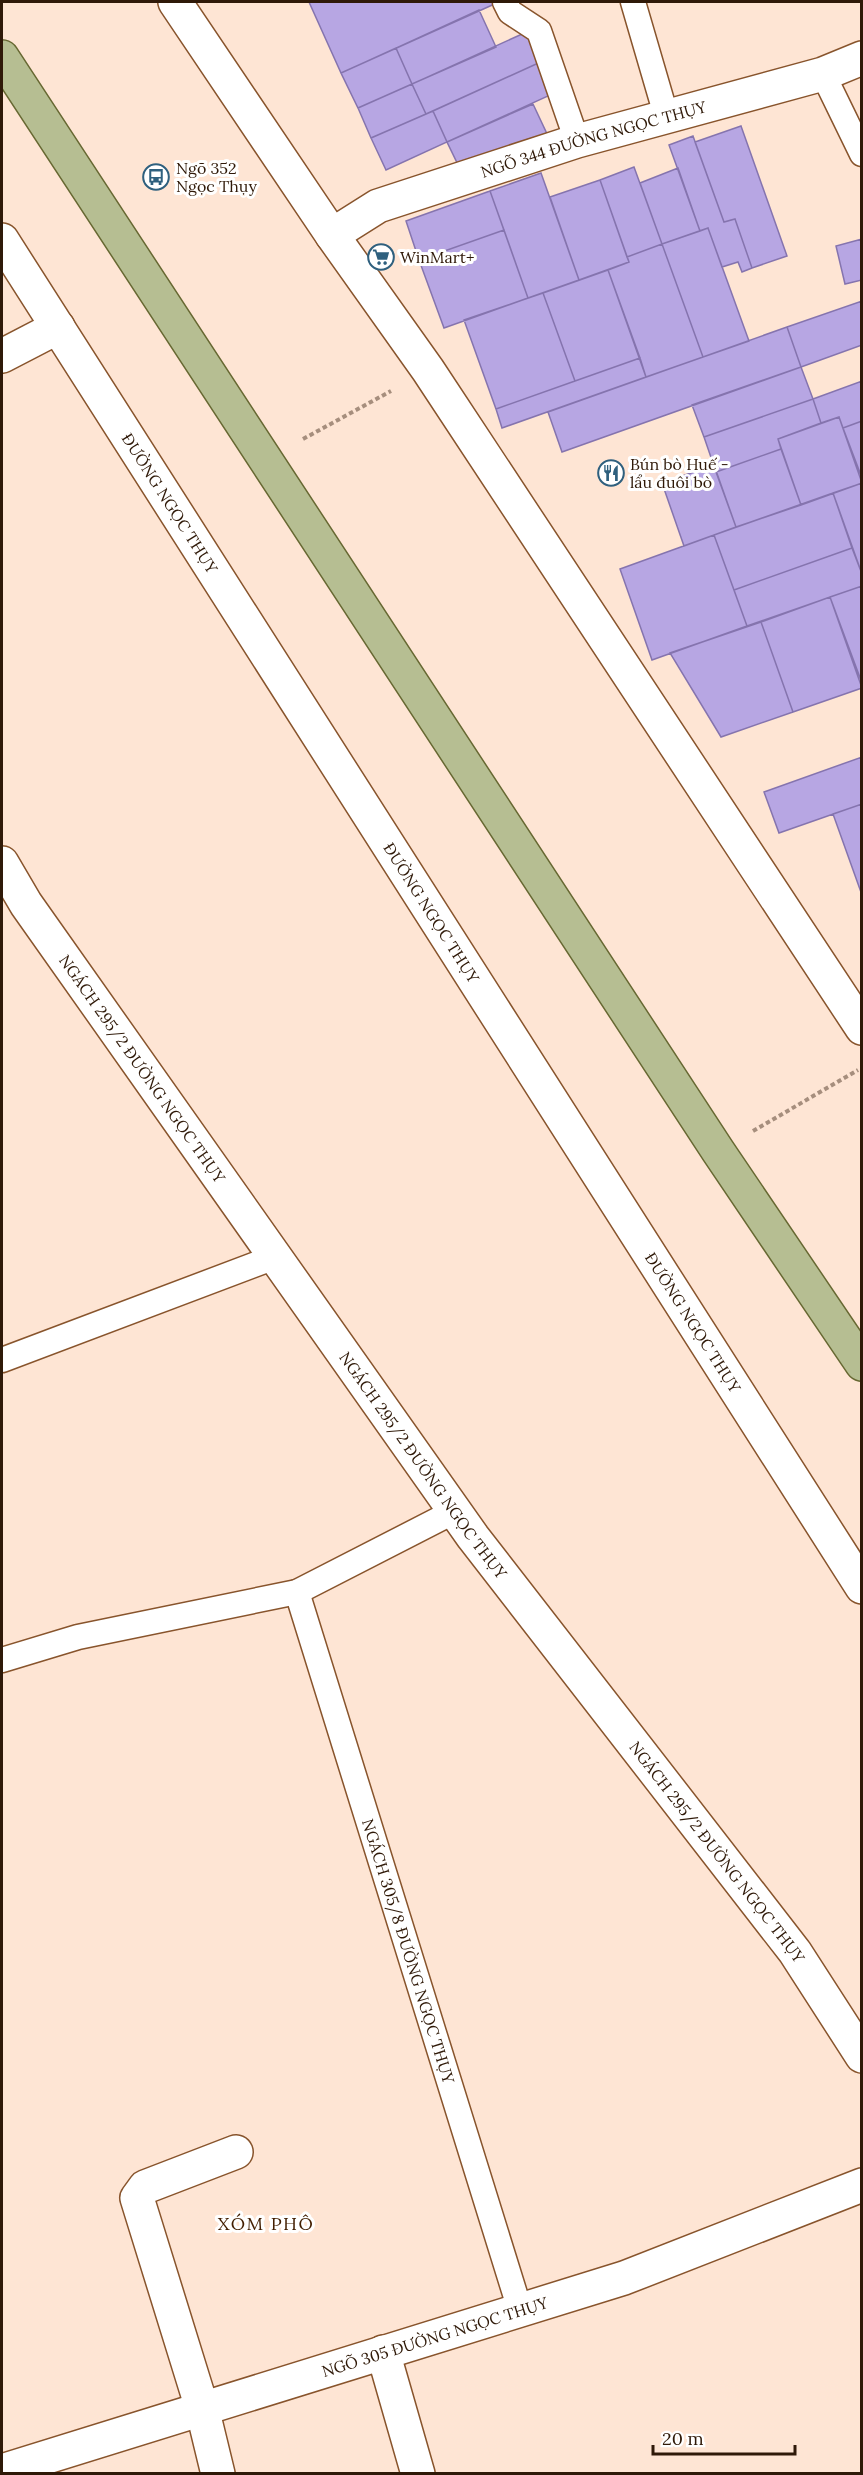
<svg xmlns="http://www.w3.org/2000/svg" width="863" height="2475" font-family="Lora,serif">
	<rect width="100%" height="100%" fill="#fee5d4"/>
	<!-- building -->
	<path fill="#b7a6e3" stroke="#8574ae" stroke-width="1.5" d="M 309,2 L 499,2 L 341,73 Z
		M 479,10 L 496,47 L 412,84 L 396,48 Z
		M 531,30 L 545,60 L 426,114 L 412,84 Z
		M 396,48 L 412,84 L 358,108 L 341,73 Z
		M 545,60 L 559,91 L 447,142 L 433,111 Z
		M 412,84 L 426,114 L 371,138 L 358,108 Z
		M 533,104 L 548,136 L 463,175 L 447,142 Z
		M 433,111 L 447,142 L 386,170 L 371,138 Z
		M 741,126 L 787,256 L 752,268 L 735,219 L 724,222 L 695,142 Z
		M 693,136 L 724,222 L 735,219 L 752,268 L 742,272 L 738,262 L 722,267 L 708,228 L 700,231 L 669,145 Z
		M 634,167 L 662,244 L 627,257 L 600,180 Z
		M 678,168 L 700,231 L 662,244 L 640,183 Z
		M 541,173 L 579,280 L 528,298 L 490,191 Z
		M 600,180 L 629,262 L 579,280 L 550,197 Z
		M 490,191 L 504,230 L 419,260 L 406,221 Z
		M 708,228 L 749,341 L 703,357 L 662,244 Z
		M 504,230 L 528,298 L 444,328 L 419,260 Z
		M 862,239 L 862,280 L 845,284 L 836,246 Z
		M 662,244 L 703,357 L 646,377 L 608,270 L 629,262 L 627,257 Z
		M 608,270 L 640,358 L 575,381 L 543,293 Z
		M 543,293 L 575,381 L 496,409 L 464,320 Z
		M 862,301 L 862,345 L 801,367 L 787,327 Z
		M 787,327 L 801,367 L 562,452 L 548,412 Z
		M 640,358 L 646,377 L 502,428 L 496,409 Z
		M 801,367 L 813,399 L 704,437 L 692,405 Z
		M 862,381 L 862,421 L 843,428 L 839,417 L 821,423 L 813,399 Z
		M 813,399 L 821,423 L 778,439 L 781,449 L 716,472 L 704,437 Z
		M 839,417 L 862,483 L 801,505 L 778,439 Z
		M 862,421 L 862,478 L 843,428 Z
		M 781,449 L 801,505 L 736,527 L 716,472 Z
		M 714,465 L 736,527 L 684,546 L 662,483 Z
		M 862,483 L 862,574 L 833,493 Z
		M 833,493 L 852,548 L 734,590 L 714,535 Z
		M 714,535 L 747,626 L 652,660 L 620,569 Z
		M 852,548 L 862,574 L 862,586 L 747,626 L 734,590 Z
		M 862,586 L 862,683 L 830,597 Z
		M 830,597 L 862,688 L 793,712 L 761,622 Z
		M 761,622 L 793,712 L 721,737 L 670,653 Z
		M 862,757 L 862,804 L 779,833 L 764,792 Z
		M 862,804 L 862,895 L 833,814 Z"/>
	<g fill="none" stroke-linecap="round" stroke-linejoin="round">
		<!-- service casing -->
		<g stroke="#88542c" stroke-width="27">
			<g id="service">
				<path d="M 505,2 L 510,12 L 539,31 L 577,141"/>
				<path d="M 633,2 L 666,115"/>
				<path d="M 823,74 L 862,154"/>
				<path d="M 2,1360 L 275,1257"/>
				<path id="s1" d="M 297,1592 L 520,2310"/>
				<path d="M 2,1660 L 78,1637 L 297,1592 L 455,1511"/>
			</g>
		</g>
		<!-- minor casing -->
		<g stroke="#88542c" stroke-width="36">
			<g id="minor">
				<path id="s2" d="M 332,235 L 378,206 L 577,141 L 823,74 L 862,58"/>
				<path id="s3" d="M 2,240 L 862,1587"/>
				<path d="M 2,356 L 58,327"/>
				<path id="s4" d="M 2,863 L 26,904 L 473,1537 L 795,1952 L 862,2056"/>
				<path d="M 383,2352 L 418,2474"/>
				<path id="s5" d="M 2,2471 L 624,2278 L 862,2185"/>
				<path d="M 218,2474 L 202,2408 L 137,2198 L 145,2187 L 236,2152"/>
			</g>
		</g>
		<!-- tertiary casing -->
		<g stroke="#88542c" stroke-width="36">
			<path id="tertiary" d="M 175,2 L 332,235 L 428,370 L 862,1028"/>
		</g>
		<!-- primary casing -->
		<g stroke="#676832" stroke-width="36">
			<path id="primary" d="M 2,57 L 718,1151 L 862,1364"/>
		</g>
		<!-- path -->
		<path stroke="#a68e7d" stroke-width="4" stroke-dasharray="4.5 3" stroke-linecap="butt" d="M 303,439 L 391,391
			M 753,1131 L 858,1070"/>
		<!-- service -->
		<use href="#service" stroke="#fff" stroke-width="24"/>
		<!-- minor -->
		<use href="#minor" stroke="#fff" stroke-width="33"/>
		<!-- tertiary -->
		<use href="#tertiary" stroke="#fff" stroke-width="33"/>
		<!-- primary -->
		<use href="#primary" stroke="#b6be92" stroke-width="33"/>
	</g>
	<!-- icons -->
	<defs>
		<g id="bus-ring" transform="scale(1.35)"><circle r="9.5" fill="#fff" stroke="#2f607e" stroke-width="1.5"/><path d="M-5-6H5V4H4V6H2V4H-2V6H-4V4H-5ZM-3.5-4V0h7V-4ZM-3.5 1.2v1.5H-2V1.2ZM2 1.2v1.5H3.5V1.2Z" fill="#2f607e"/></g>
		<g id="supermarket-ring" transform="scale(1.35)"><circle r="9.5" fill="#fff" stroke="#2f607e" stroke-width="1.5"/><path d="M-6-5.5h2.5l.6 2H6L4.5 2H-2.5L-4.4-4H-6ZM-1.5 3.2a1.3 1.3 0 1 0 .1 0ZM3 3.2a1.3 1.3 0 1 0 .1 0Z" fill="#2f607e"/></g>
		<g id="restaurant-ring" transform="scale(1.35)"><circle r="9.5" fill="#fff" stroke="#2f607e" stroke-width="1.5"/><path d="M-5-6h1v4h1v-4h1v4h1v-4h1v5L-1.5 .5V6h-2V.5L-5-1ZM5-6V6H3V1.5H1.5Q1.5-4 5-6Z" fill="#2f607e"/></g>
	</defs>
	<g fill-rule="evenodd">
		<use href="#bus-ring" x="156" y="177"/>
		<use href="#supermarket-ring" x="381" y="257"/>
		<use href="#restaurant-ring" x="611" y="473"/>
	</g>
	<g text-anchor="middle" stroke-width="6" stroke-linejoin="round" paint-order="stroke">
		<!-- street labels -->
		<g font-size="16" fill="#2f1908" stroke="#fff">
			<text dy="6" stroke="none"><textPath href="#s2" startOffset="280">NGÕ 344 ĐƯỜNG NGỌC THỤY</textPath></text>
			<text dy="6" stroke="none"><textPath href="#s3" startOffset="312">ĐƯỜNG NGỌC THỤY</textPath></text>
			<text dy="6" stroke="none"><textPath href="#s3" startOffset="798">ĐƯỜNG NGỌC THỤY</textPath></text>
			<text dy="6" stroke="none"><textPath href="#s4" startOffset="249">NGÁCH 295/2 ĐƯỜNG NGỌC THỤY</textPath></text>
			<text dy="6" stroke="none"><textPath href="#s3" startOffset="1284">ĐƯỜNG NGỌC THỤY</textPath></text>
			<text dy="6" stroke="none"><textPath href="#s4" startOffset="735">NGÁCH 295/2 ĐƯỜNG NGỌC THỤY</textPath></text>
			<text dy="6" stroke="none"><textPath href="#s4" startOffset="1221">NGÁCH 295/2 ĐƯỜNG NGỌC THỤY</textPath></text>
			<text dy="6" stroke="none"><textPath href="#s1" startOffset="376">NGÁCH 305/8 ĐƯỜNG NGỌC THỤY</textPath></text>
			<text dy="6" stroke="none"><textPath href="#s5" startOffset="453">NGÕ 305 ĐƯỜNG NGỌC THỤY</textPath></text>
		</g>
		<!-- poi labels -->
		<g font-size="16" fill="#2f1908" stroke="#fff" text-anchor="start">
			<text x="176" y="174">Ngõ 352<tspan x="176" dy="18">Ngọc Thụy</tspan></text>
			<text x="400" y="263">WinMart+</text>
			<text x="630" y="470">Bún bò Huế -<tspan x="630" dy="18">lẩu đuôi bò</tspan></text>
		</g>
		<!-- neighbourhood labels -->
		<g font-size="18" letter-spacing="1.5" fill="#421e00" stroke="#fff">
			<text x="266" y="2230">XÓM PHÔ</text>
		</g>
	</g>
	<!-- border -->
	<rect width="863" height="2475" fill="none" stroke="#2f1908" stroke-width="6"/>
	<!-- scale -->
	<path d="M653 2445v9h142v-9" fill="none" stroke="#2f1908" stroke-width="3"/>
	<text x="662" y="2445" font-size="18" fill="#2f1908" stroke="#ffffff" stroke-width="4.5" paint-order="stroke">20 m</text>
</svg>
